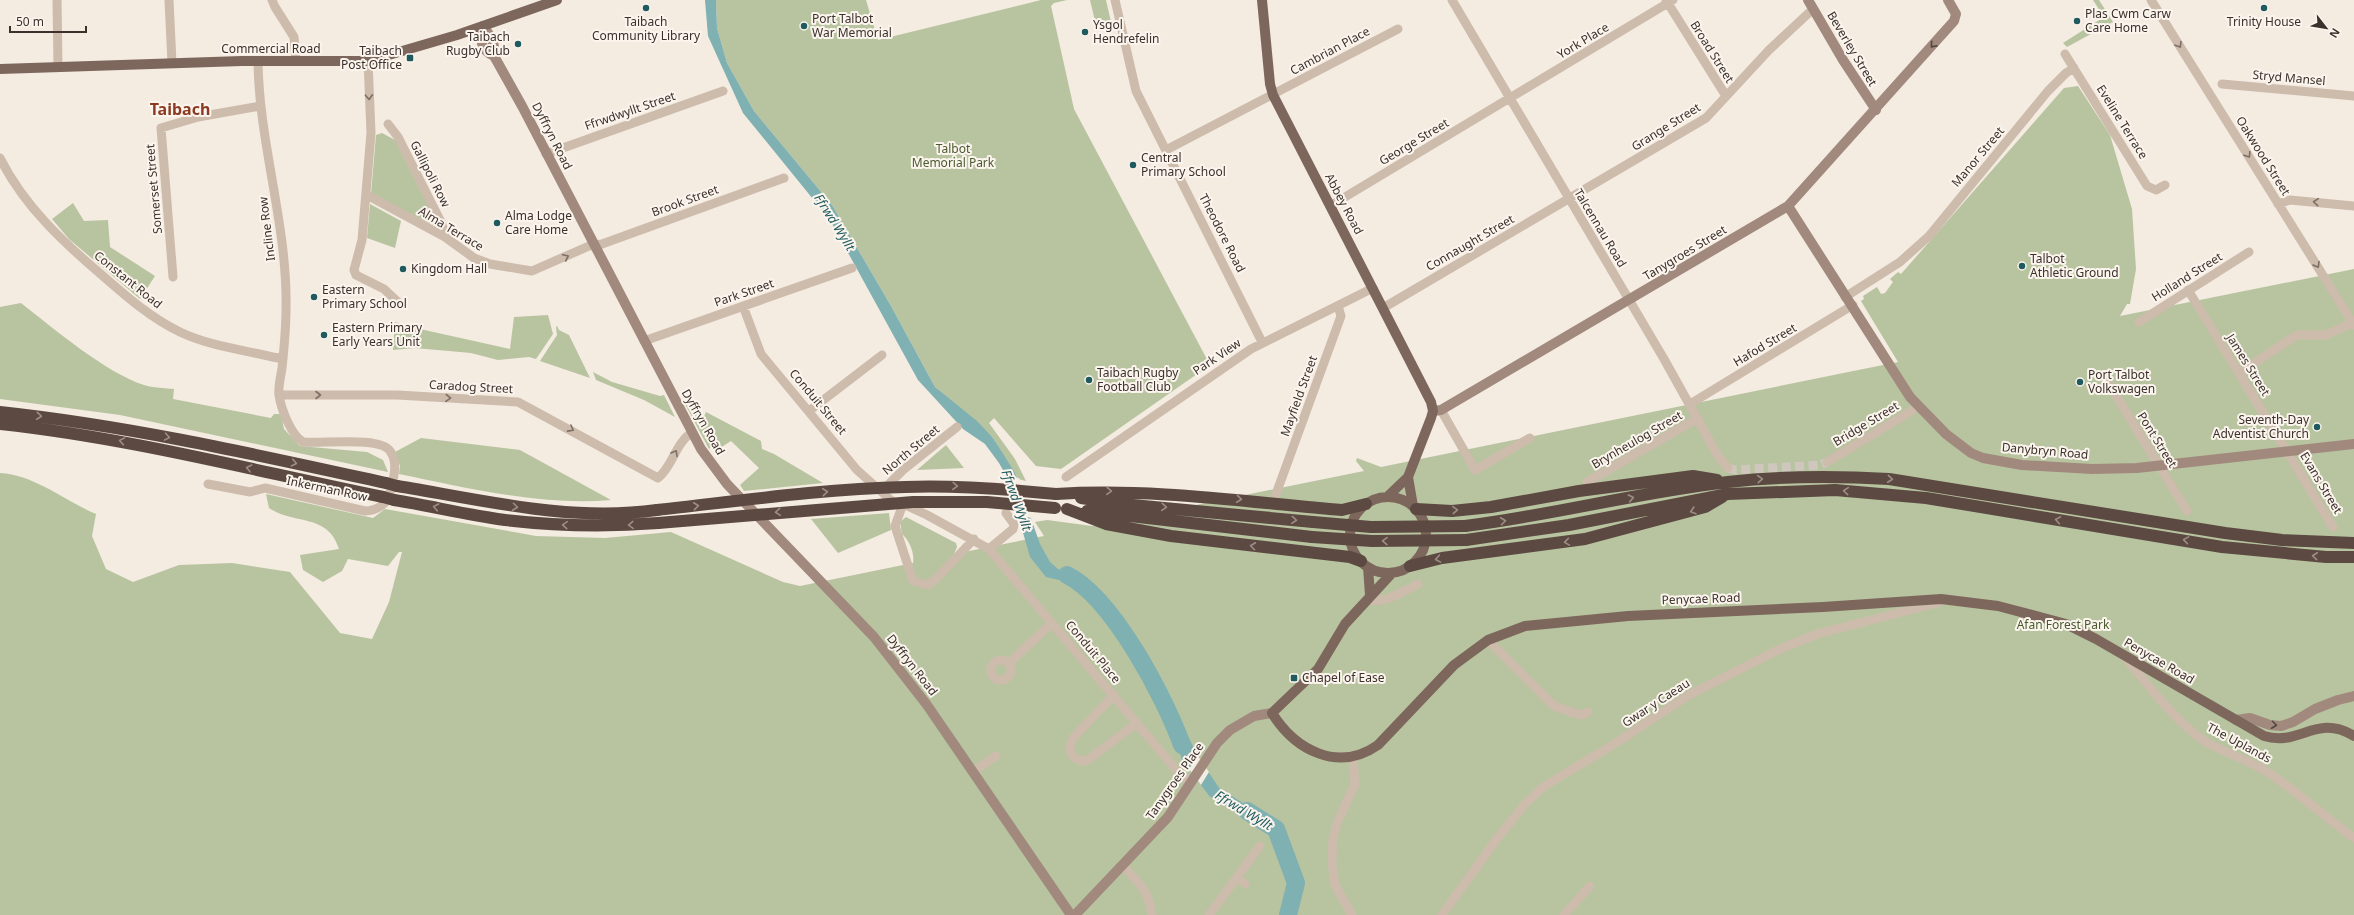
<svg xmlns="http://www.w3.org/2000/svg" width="2354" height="915" font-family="'Noto Sans',sans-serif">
	<rect width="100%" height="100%" fill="#f4ebe1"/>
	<!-- green -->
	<path fill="#b8c4a0" d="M 716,0 L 866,0 L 878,40 L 1041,0 L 1067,0 L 1054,3 L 1051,6 L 1074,109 L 1210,365 L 1061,469 L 1036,466 L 994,418 L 989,423 L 1015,459 L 1026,481 L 1018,479 L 993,438 L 935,387 L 891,306 L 832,205 L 754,111 L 727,63 L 717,28 Z
		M 1090,0 L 1106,0 L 1111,22 L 1096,25 Z
		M 2093,0 L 2099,0 L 2113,22 L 2067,47 L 2063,43 L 2104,17 Z
		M 2078,86 L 2110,135 L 2132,209 L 2136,269 L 2130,304 L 2127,304 L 2120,316 L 2354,269 L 2354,915 L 0,915 L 0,473 C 35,475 65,501 96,514 L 92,536 L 106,569 L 133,582 L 179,565 L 232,563 L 290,572 L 340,633 L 372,639 L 389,602 L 402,552 L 399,552 L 388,566 L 348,559 L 342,571 L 323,582 L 303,570 L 300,555 L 339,549 C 328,513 294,525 269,508 L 266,494 L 373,518 L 385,509 L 536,536 L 605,538 L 671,532 L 783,582 L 800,586 L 913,563 C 915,553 909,540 902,534 L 900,522 L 906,517 L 956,543 L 957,547 L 954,554 L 1044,536 L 1035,522 L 1047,520 L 1092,526 L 1364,471 L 1356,461 L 1357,458 L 1381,467 L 1898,362 L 1861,301 L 1864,299 L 1863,296 L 1877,287 L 1881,294 L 1885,293 L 1893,282 L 1890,279 L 1898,272 L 1901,274 L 2064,88 Z
		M 382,133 L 395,140 L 439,225 L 437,227 L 371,194 L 376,135 Z
		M 73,203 L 84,221 L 108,220 L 110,247 L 155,276 L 140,299 L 69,239 L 52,219 Z
		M 370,204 L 401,221 L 395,248 L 367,238 Z
		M 21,303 C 53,328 106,373 144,385 C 153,388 165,388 174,389 L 173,399 L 271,418 L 274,414 L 281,414 L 284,429 L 300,446 L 367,452 L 383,460 L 388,472 L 120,415 L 0,399 L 0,307 Z
		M 548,315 L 553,334 L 536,359 L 529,357 L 498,360 L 471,353 L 415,348 L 393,350 L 395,322 L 420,329 L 510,349 L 514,317 Z
		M 557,326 L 559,330 L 569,335 L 590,378 L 540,361 L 557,335 L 556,327 Z
		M 593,372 L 612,382 L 660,396 L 664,395 L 675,417 L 644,400 L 596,380 Z
		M 685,404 L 699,409 L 697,416 L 703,419 L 706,412 L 761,441 L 762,449 L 774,454 L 823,483 L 744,491 L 740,485 L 759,468 L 731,441 L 720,448 L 717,443 L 709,449 Z
		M 421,438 L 520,450 L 611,500 C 540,506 468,488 399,474 L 400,466 L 395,452 Z
		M 946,445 L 964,468 L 917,470 Z
		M 889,513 L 891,530 L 838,553 L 811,519 Z"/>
	<!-- water -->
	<path fill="#7fb0b2" d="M 705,0 L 716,0 L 717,28 L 727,63 L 754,111 L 832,205 L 891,306 L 935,387 L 977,421 L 993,438 L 1002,452 L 1015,473 L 1040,544 L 1050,562 L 1058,569 L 1081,579 L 1089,587 L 1081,593 L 1072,583 L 1046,577 L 1030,557 L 1007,477 L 999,463 L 985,444 L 963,429 L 918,380 L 830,220 L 743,113 L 708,36 Z
		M 1180,721 L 1198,756 L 1219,788 L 1270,820 L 1265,829 L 1210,797 L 1182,760 L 1171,724 Z"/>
	<!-- pier -->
	<path fill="#f4ebe1" d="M 1005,477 L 1019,478 L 1033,518 L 1017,516 Z
		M 1198,756 L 1209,772 L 1201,785 L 1189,769 Z"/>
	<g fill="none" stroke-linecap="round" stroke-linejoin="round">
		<!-- river -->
		<path stroke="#7fb0b2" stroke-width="18" d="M 1067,575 C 1113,598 1165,698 1182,745
			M 1247,811 L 1276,829 L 1296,883 L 1288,915"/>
		<!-- street-tunnel -->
		<path stroke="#cfc6bd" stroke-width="9" stroke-dasharray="9 4.5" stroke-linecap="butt" d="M 1728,468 L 1735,470 L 1820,465 L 1827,462"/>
		<!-- street -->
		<path stroke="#cdbbac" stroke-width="9" d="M 57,0 L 58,66
			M 169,0 L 172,63
			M 272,0 L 275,7 L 294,37 L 296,61
			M 1115,0 L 1136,91 L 1262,342
			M 1452,0 L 1664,359 L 1718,456 L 1728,468
			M 1666,0 L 1726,96
			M 2151,0 L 2354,325
			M 2065,54 L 2147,186 L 2156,190 L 2165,185
			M 368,61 L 371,133 L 362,240 L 354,270 L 356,275 L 384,289 L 399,303
			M 2222,84 L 2354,96
			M 388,124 L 398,137 L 442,224 L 445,237
			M 1166,150 L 1398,29
			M 546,154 L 723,91
			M 0,158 C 24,206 63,242 103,276 C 127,297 151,318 180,332 C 209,346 245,350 277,358 L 283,356
			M 367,195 L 445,237 L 474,258 L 490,264 L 532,271 L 589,246 L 602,244 L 784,178
			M 2278,204 L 2290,200 L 2354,206
			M 1330,206 L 1673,0
			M 173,277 L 161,128 L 198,117 L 260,106
			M 2188,290 L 2333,527
			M 1845,297 L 1900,262 L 1929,236 L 2048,91 L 2066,73 L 2074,68
			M 743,306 L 761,354 L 857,470 L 893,502 L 903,504 L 927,515 L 989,549 L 1178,772 L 1191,783
			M 1383,308 L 1706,118 L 1769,50 L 1813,9
			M 2139,322 L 2249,252
			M 644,341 L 852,268
			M 2239,373 L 2297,335 L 2326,335 L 2352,323
			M 2107,381 L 2187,511
			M 279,395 L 397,395 L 518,402 L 658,478 C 673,466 675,444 691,433
			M 1690,404 L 1853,305
			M 1441,410 L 1475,470 L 1530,438
			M 809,411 L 882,355
			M 1827,462 L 1918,407
			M 1066,477 L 1251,349 L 1373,288
			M 1587,482 L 1698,418
			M 208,484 L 250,492 L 265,488 L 365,511 C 376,511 388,504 390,493 C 393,480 399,463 390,451 C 380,436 322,444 303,442 C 291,435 281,409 279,395 C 278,386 281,376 282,368 C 284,349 286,329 286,310 C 288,226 259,145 258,61
			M 883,490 L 903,470 L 957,427
			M 1276,494 L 1341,316 L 1338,306
			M 903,504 L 895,526 L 913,581 L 928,585 L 937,578 L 974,539
			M 989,549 L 1013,529 L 1014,524 L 1006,513
			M 1367,599 C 1384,605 1403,591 1418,584
			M 1488,640 L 1554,706 L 1574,713 L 1582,715 L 1588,712
			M 2125,657 C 2146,683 2180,727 2209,744 C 2229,754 2250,761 2269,773 C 2299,793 2325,817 2354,838
			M991 670a10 10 0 1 1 20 0a10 10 0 1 1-20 0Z
			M 1009,663 L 1052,623
			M 1114,695 L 1073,738 C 1067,750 1070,759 1084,761 L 1089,759 L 1137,723
			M 972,772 L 996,756
			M 1123,866 C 1141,886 1147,887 1152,915
			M 1237,878 L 1245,884
			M 1209,915 L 1260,846
			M 1352,915 L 1335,885 L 1332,862 L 1333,839 L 1337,823 L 1355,784 L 1353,757
			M 1442,915 L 1496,840 L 1525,804 L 1543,787 L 1619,741 L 1689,695 L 1780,649 L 1817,634 L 1937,603 L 1941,599
			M 1564,915 L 1590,886"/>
		<!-- secondary -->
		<path stroke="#a18a7d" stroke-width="10" d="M 1808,0 L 1843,60 L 1876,110
			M 483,26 C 480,40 480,50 494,56 L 522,106 L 701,449 L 727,484 L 874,637 L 927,705 L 1071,915
			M 483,26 C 491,36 496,44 494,56
			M 1788,206 L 1910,397 L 1946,434 L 1971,453 L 1983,458 L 2022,465 L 2092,469 L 2137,468 L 2354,444
			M 1433,411 L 1441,410 L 1788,206 L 1954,21 L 1956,14 L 1948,0
			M 2236,720 L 2250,718 L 2270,725 L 2281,726 L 2293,722 L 2315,709 L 2338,700 L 2354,696
			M 1075,915 L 1168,817 L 1217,743 L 1230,730 L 1254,716 L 1272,713"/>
		<!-- primary -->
		<path stroke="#7d675c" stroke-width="10" d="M 1262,0 L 1270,84 L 1273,95 L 1431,402 L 1433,411 L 1431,418 L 1408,477 L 1387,497
			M 0,69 L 242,61 L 368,61 L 457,35 L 557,0
			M 1408,477 L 1413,506
			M1350 535a38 38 0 1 1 76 0a38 38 0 1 1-76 0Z
			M 1368,567 L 1370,595
			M 1391,574 L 1345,624 L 1318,669 L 1272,713 C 1295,750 1338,773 1378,745 L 1454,665 L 1488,640 L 1525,626 L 1628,616 L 1823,607 L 1941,599 L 1998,606 L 2066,624 L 2096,639 L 2264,736 C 2300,747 2316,713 2354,736"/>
		<!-- highway -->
		<path stroke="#5c4a42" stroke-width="12" d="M 0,412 C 130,426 258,455 386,483
			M 0,424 C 130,438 255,471 383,497
			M 397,486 C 484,500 568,522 657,510
			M 1056,494 C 1152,488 1246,502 1342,510 L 1366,504
			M 1081,498 L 1122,504 L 1313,522
			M 394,500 C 431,506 468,515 505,520 C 556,526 607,527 658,523
			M 1067,509 L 1106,524 L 1171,536 L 1350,557 L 1361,561
			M 1416,509 L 1452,511 L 1491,507 L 1579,491 L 1693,476 L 1717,480
			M 1087,511 L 1312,537
			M 1465,526 C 1553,515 1640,492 1728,482 C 1782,476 1835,476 1889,479 L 2225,533 L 2282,540 L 2354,543
			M 1466,540 L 1569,525 L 1728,494 L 1835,490 L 1926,498 L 2222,547 L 2326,557 L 2354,557
			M 1410,566 L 1442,558 L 1585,539 L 1705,507 L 1722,497"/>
		<!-- highway-bridge -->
		<path stroke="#5c4a42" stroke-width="12" d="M 386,483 L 397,486
			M 383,497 L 394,500
			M 657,510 C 739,501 822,489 905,487 C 955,485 1006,489 1056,494
			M 1313,522 L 1371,527 L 1465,526
			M 658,523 L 913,502 L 987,502 L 1055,508
			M 1312,537 L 1372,541 L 1466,540"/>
	</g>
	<!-- one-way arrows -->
	<defs><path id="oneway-chevron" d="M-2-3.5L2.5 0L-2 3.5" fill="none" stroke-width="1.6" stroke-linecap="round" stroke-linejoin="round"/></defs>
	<g stroke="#544640">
		<use href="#oneway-chevron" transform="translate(1933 45) rotate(131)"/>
		<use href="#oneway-chevron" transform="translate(2274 725) rotate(7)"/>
	</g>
	<g stroke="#7d6f65">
		<use href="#oneway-chevron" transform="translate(2179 45) rotate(58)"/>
		<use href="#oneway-chevron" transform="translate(369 97) rotate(87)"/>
		<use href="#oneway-chevron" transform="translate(2248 155) rotate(58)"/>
		<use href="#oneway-chevron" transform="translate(2316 202) rotate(-175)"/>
		<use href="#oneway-chevron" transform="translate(566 257) rotate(-25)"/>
		<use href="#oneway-chevron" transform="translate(2317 265) rotate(59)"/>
		<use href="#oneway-chevron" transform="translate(318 395)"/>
		<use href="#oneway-chevron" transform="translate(448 398) rotate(3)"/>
		<use href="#oneway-chevron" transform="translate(571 429) rotate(29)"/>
		<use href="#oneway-chevron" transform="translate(675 453) rotate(-60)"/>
	</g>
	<g stroke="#9c8e87">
		<use href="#oneway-chevron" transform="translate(39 416) rotate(6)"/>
		<use href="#oneway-chevron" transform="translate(167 437) rotate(10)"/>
		<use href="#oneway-chevron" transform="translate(122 441) rotate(-170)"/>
		<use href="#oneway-chevron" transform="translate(294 463) rotate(12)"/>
		<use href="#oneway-chevron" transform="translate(249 468) rotate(-166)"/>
		<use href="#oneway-chevron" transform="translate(1760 479) rotate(-4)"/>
		<use href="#oneway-chevron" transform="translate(1890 479) rotate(6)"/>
		<use href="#oneway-chevron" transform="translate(955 486) rotate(2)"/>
		<use href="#oneway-chevron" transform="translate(1109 491) rotate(2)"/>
		<use href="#oneway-chevron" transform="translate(1846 491) rotate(-175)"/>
		<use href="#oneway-chevron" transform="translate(825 492) rotate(-5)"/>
		<use href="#oneway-chevron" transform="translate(1631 498) rotate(-11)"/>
		<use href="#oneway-chevron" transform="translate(1239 499) rotate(6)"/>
		<use href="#oneway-chevron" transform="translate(696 506) rotate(-6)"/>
		<use href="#oneway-chevron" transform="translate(436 507) rotate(-169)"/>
		<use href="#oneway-chevron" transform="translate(515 507) rotate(7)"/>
		<use href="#oneway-chevron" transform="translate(1164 507) rotate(5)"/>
		<use href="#oneway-chevron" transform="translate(1455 510) rotate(-3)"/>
		<use href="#oneway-chevron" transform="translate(1693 511) rotate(163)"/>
		<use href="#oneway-chevron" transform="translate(778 512) rotate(175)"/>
		<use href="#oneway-chevron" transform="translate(1294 520) rotate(5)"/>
		<use href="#oneway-chevron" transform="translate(2058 520) rotate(-170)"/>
		<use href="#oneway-chevron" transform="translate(1503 521) rotate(-7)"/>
		<use href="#oneway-chevron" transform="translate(565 525) rotate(-176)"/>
		<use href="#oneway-chevron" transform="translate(631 525) rotate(177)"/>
		<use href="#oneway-chevron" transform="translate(2186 540) rotate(-171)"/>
		<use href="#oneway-chevron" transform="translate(1385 541) rotate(-179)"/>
		<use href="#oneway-chevron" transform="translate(1567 542) rotate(171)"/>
		<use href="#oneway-chevron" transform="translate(1253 546) rotate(-173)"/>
		<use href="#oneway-chevron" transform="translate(2315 556) rotate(-174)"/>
		<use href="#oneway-chevron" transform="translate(1438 559) rotate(170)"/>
	</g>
	<!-- markers -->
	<g fill="#1f5a5e" stroke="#fbf5ee" stroke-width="1.5">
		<circle cx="646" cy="8" r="4"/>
		<circle cx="2264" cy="8" r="4"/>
		<circle cx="2077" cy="21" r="4"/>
		<circle cx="804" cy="26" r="4"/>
		<circle cx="1085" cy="32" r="4"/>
		<circle cx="518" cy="44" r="4"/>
		<rect x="406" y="54" width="8" height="8" rx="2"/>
		<circle cx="1133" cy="165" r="4"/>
		<circle cx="497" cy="223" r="4"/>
		<circle cx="2022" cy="266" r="4"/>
		<circle cx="403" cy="269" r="4"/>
		<circle cx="314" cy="297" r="4"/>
		<circle cx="324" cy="335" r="4"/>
		<circle cx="1089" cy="380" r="4"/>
		<circle cx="2080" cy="382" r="4"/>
		<circle cx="2317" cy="427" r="4"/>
		<rect x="1290" y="674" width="8" height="8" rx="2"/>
	</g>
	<g text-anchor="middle" stroke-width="4" stroke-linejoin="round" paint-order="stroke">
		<!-- poi labels -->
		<g font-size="12" fill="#3b302b" stroke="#fbf5ee" text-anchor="start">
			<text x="2085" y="18">Plas Cwm Carw<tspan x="2085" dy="14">Care Home</tspan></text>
			<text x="812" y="23">Port Talbot<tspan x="812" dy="14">War Memorial</tspan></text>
			<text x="646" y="26" text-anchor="middle">Taibach<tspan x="646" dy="14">Community Library</tspan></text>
			<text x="2264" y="26" text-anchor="middle">Trinity House</text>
			<text x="1093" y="29">Ysgol<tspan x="1093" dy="14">Hendrefelin</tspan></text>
			<text x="510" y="41" text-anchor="end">Taibach<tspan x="510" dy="14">Rugby Club</tspan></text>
			<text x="402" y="55" text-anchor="end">Taibach<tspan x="402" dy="14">Post Office</tspan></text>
			<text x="1141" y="162">Central<tspan x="1141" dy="14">Primary School</tspan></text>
			<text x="505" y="220">Alma Lodge<tspan x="505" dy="14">Care Home</tspan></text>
			<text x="2030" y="263">Talbot<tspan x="2030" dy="14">Athletic Ground</tspan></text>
			<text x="411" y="273">Kingdom Hall</text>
			<text x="322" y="294">Eastern<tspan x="322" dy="14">Primary School</tspan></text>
			<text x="332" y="332">Eastern Primary<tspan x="332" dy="14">Early Years Unit</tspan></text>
			<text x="1097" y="377">Taibach Rugby<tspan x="1097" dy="14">Football Club</tspan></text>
			<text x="2088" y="379">Port Talbot<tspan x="2088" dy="14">Volkswagen</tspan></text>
			<text x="2309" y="424" text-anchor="end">Seventh-Day<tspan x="2309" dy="14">Adventist Church</tspan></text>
			<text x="1302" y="682">Chapel of Ease</text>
		</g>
		<!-- street labels -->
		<g font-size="12" fill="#3b302b" stroke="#fbf5ee">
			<text transform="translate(1583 41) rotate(-31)" y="4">York Place</text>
			<text x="271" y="53">Commercial Road</text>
			<text transform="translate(1852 49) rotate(59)" y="4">Beverley Street</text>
			<text transform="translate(1330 51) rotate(-28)" y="4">Cambrian Place</text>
			<text transform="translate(1712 52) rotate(58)" y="4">Broad Street</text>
			<text transform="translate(2289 78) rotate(5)" y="4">Stryd Mansel</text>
			<text transform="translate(630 111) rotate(-19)" y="4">Ffrwdwyllt Street</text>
			<text transform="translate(2122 122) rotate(58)" y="4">Eveline Terrace</text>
			<text transform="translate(1666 127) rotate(-32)" y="4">Grange Street</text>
			<text transform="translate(552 136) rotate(63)" y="4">Dyffryn Road</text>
			<text transform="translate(1414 142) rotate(-31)" y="4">George Street</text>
			<text transform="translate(2263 156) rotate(58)" y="4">Oakwood Street</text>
			<text transform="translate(1978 157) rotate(-50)" y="4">Manor Street</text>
			<text transform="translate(430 174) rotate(63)" y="4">Gallipoli Row</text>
			<text transform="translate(154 189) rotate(-95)" y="4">Somerset Street</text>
			<text transform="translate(685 201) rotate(-20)" y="4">Brook Street</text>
			<text transform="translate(1344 204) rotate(62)" y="4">Abbey Road</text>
			<text transform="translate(1600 228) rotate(59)" y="4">Talcennau Road</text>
			<text transform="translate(267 229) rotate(-97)" y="4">Incline Row</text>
			<text transform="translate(451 229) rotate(31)" y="4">Alma Terrace</text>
			<text transform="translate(1222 233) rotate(63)" y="4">Theodore Road</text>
			<text transform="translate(1470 243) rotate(-30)" y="4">Connaught Street</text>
			<text transform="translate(1685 253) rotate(-31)" y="4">Tanygroes Street</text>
			<text transform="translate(2187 277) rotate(-32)" y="4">Holland Street</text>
			<text transform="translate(128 280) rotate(39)" y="4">Constant Road</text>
			<text transform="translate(744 293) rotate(-19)" y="4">Park Street</text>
			<text transform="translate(1765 345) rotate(-31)" y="4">Hafod Street</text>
			<text transform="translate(1217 357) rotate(-34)" y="4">Park View</text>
			<text transform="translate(2248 365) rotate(58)" y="4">James Street</text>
			<text transform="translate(471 387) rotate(3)" y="4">Caradog Street</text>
			<text transform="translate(1299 396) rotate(-70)" y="4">Mayfield Street</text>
			<text transform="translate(818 402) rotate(50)" y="4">Conduit Street</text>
			<text transform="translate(703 422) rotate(60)" y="4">Dyffryn Road</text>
			<text transform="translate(1866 424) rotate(-31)" y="4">Bridge Street</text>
			<text transform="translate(1637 440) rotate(-30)" y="4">Brynheulog Street</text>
			<text transform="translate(2157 440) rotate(58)" y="4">Pont Street</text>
			<text transform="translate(911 450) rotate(-40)" y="4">North Street</text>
			<text transform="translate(2045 451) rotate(5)" y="4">Danybryn Road</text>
			<text transform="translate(2321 483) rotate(59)" y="4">Evans Street</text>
			<text transform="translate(327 489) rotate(12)" y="4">Inkerman Row</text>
			<text transform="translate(1701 599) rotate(-2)" y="4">Penycae Road</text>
			<text transform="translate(1093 652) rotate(50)" y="4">Conduit Place</text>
			<text transform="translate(2159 661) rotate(30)" y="4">Penycae Road</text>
			<text transform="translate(912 665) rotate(52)" y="4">Dyffryn Road</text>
			<text transform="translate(1656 703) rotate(-33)" y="4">Gwar y Caeau</text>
			<text transform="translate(2239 743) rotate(28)" y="4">The Uplands</text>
			<text transform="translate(1175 781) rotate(-55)" y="4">Tanygroes Place</text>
		</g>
		<!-- park labels -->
		<g font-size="12" fill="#4a5a2e" stroke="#fbf5ee">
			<text x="953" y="153">Talbot<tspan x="953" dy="14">Memorial Park</tspan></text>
			<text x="2063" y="629">Afan Forest Park</text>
		</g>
		<!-- water labels -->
		<g font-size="13" font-style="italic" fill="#1f5a5e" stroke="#fbf5ee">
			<text transform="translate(835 222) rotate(58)" y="5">Ffrwd Wyllt</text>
			<text transform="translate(1017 500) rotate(70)" y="5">Ffrwd Wyllt</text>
			<text transform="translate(1244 810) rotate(31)" y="5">Ffrwd Wyllt</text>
		</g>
		<!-- district labels -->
		<g font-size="16" font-weight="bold" fill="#8c3b22" stroke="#fbf5ee">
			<text x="180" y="115">Taibach</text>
		</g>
	</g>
	<!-- north arrow -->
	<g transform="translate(2326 28) rotate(121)" stroke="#fbf5ee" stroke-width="3" paint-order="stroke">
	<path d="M0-3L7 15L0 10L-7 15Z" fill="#3b302b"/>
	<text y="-6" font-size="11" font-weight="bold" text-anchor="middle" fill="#3b302b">N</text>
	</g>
	<!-- scale -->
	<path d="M10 26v6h76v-6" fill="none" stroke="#3b302b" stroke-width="2"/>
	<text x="16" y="26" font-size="12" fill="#3b302b" stroke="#fbf5ee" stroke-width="3" paint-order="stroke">50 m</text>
</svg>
